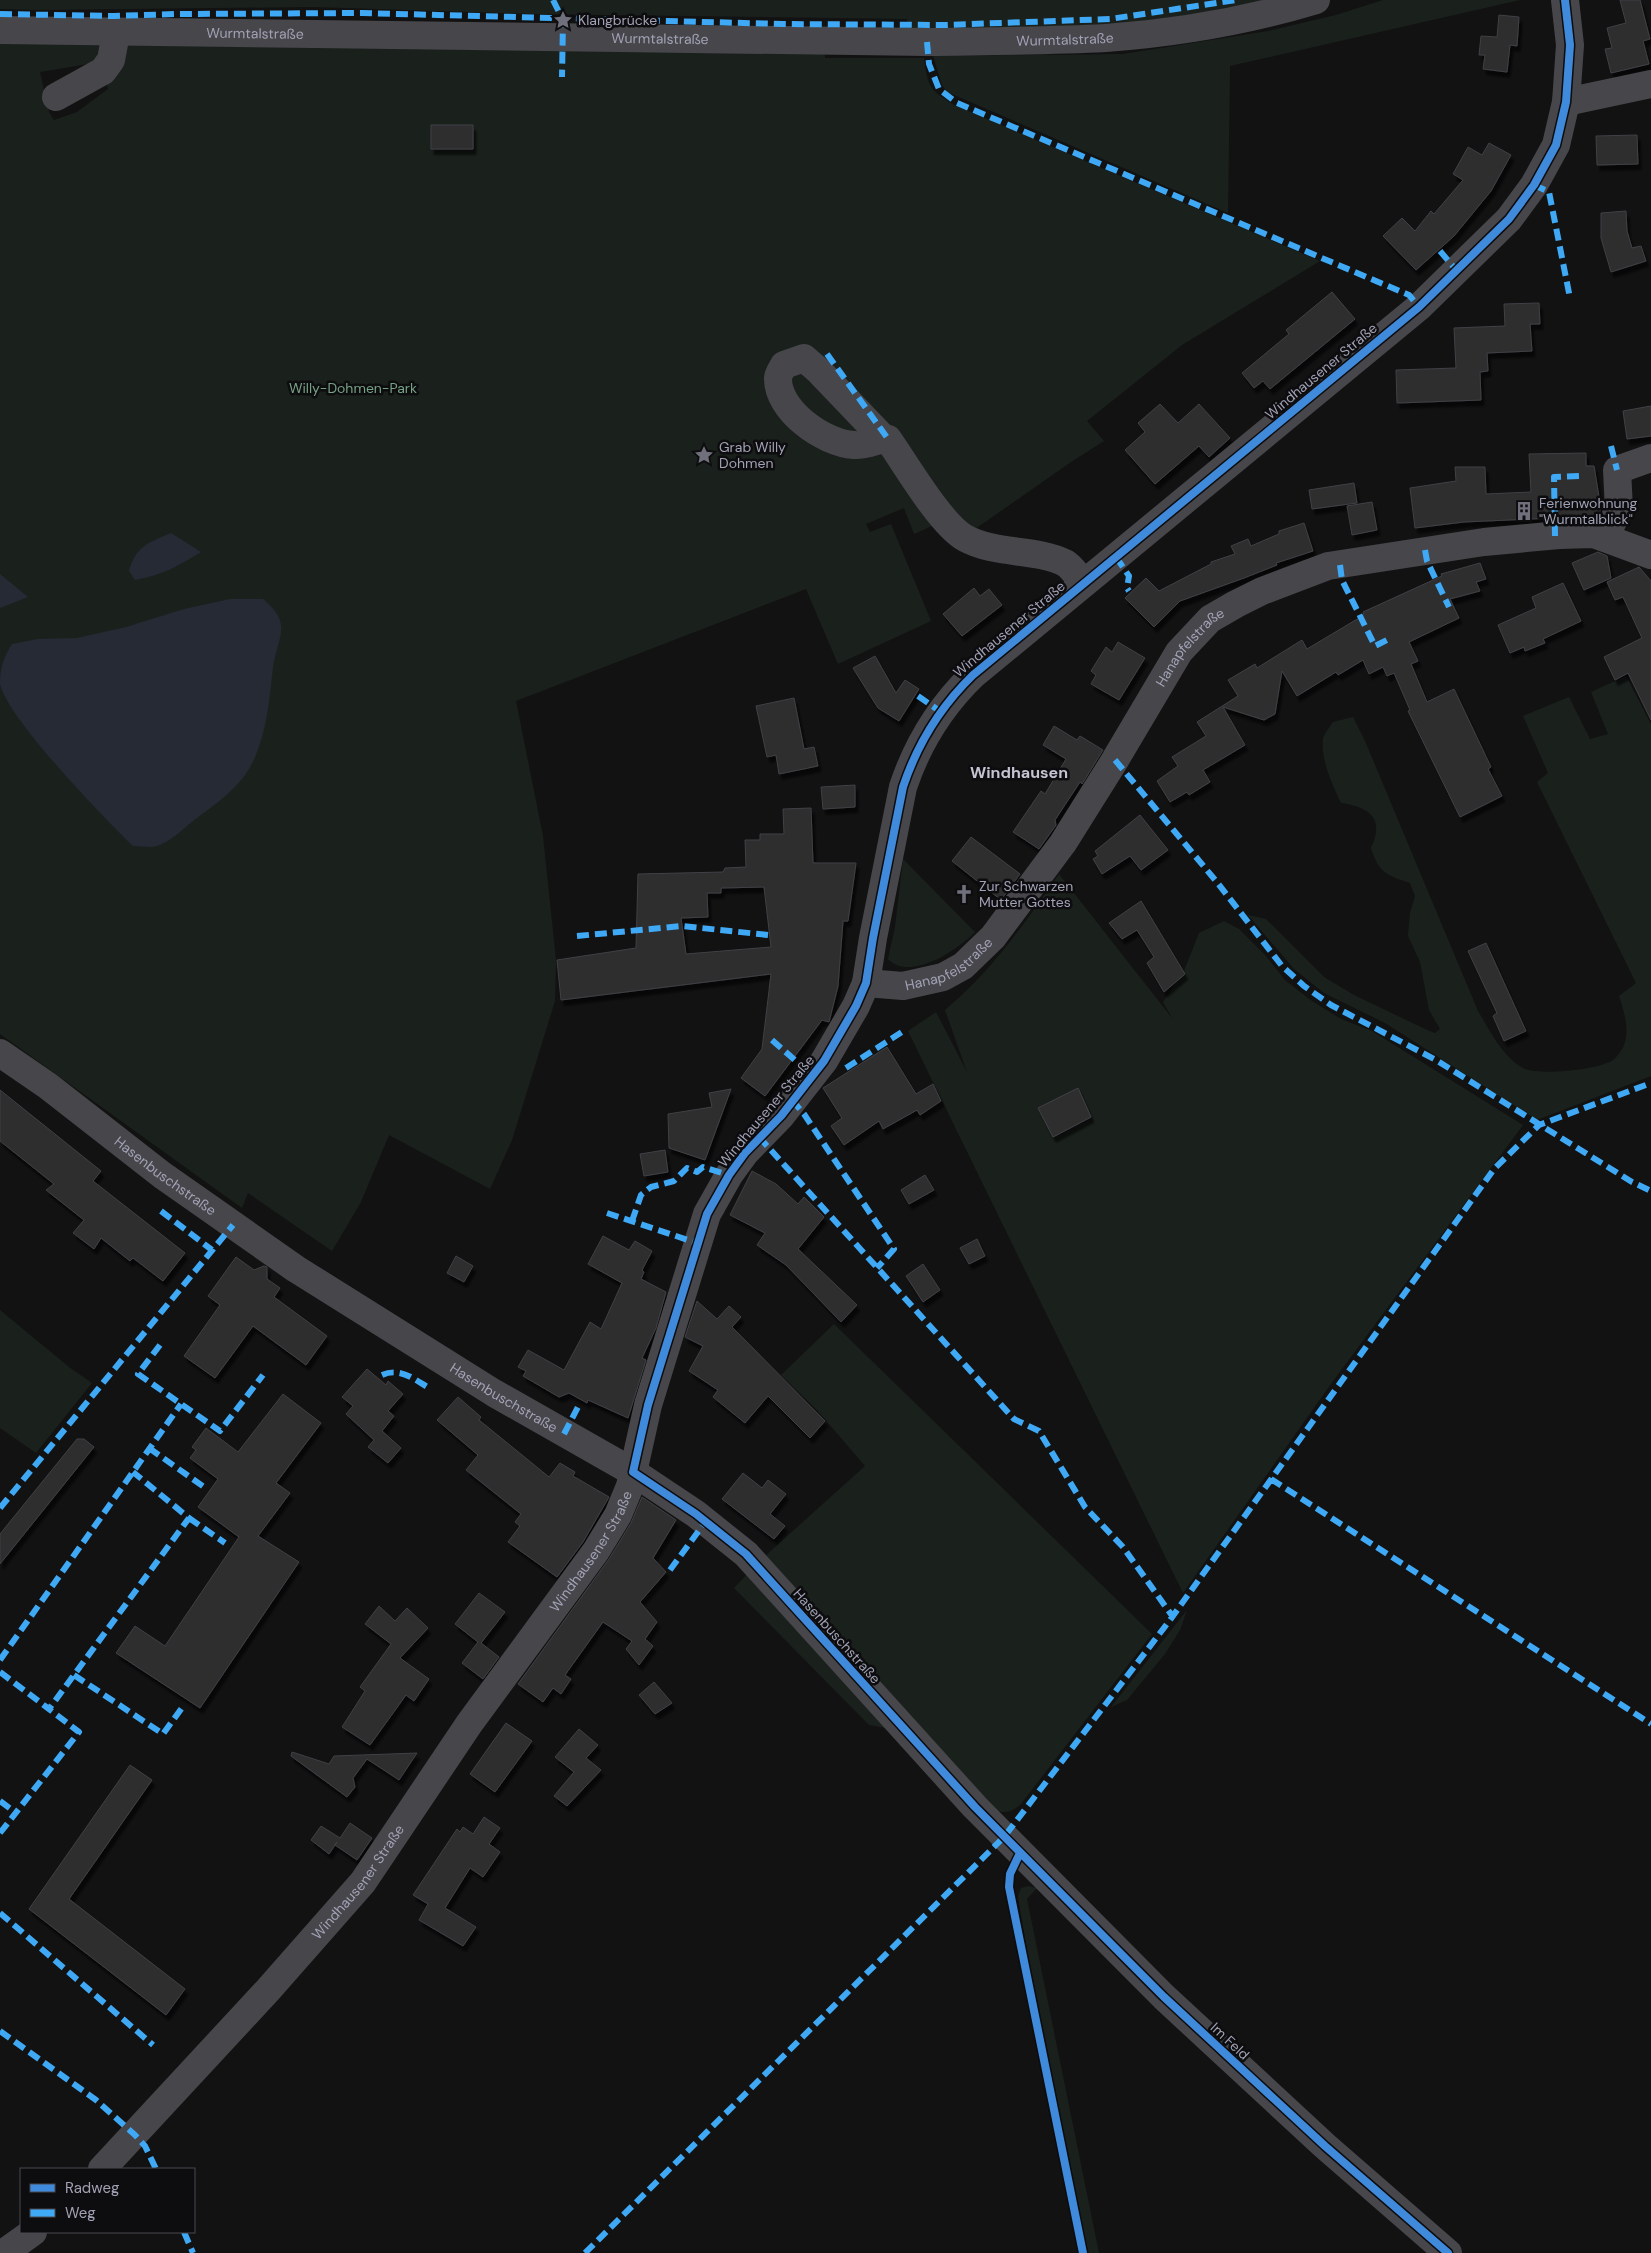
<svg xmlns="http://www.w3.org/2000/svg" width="1651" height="2253" font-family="'DM Sans',sans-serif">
	<defs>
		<filter id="shadow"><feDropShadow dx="3" dy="5.5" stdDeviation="1" flood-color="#0009"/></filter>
	</defs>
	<rect width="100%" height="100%" fill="#121212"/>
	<!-- green -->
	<path fill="#1a211c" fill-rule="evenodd" d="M 0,0 L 1266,0 L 1130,27 L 908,31 L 907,19 L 533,14 L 313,7 L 37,10 L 0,9 Z
		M 1383,0 L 1520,0 L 1230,66 L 1228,213 L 947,92 L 942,85 L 933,56 L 1123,54 L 1268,31 L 1336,15 Z
		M 824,40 L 825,58 L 924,58 C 928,88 929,89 954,105 L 1320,261 L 1182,345 L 1087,421 L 1104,441 L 1071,462 L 968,534 L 950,518 L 914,534 L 904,508 L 866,524 L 870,532 L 891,524 L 931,621 L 838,664 L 806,589 L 516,701 L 543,836 L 556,960 L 555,1001 L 512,1140 L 490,1189 L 389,1135 L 361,1202 L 332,1251 L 248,1193 L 242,1208 L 0,1034 L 0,42 ZM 100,62 L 108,89 L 77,112 L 54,120 L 49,112 L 40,72 Z
		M 1626,676 L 1651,724 L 1651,1076 L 1537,1120 L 1385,1023 L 1324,993 L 1294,969 L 1248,915 L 1266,919 L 1324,977 L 1354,995 L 1425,1029 L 1435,1033 L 1440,1029 L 1429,1010 L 1420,962 L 1408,936 L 1410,913 L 1415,896 L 1410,883 C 1386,875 1379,873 1371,848 C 1385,819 1370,807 1341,803 C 1332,784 1321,761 1323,739 C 1324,733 1330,727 1333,722 L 1353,717 L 1365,741 L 1478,1011 C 1490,1031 1502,1056 1523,1068 C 1538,1076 1599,1070 1613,1060 C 1616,1058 1623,1049 1624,1045 C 1630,1030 1624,1011 1619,996 L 1636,983 L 1537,782 L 1548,773 L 1523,716 L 1569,697 L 1590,739 L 1608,734 L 1591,692 Z
		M 903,859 L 975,932 C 958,950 910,982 888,959 L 895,927 Z
		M 1059,874 L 1172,1018 L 1163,1002 L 1184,971 L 1199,933 L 1224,921 L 1239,929 L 1265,955 L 1285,980 L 1309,999 L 1341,1019 L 1372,1031 L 1523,1125 L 1328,1388 L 1183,1593 L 908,1031 L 936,1012 L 967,1072 L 945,1010 C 991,972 1025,923 1059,874 Z
		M 0,1310 L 69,1367 L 92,1383 L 36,1453 L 0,1428 Z
		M 834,1324 L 1152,1634 L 1021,1804 C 1012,1812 1005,1814 993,1810 L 764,1557 L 865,1466 L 817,1410 L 781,1375 Z
		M 750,1571 L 886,1728 L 869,1725 L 734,1588 Z
		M 1187,1610 L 1180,1630 L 1165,1654 L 1127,1700 L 1111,1707 Z
		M 1029,1886 L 1037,1888 L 1027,1899 L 1099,2253 L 1088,2253 L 1026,1945 L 1018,1896 L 1021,1888 Z"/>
	<!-- water -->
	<path fill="#252a35" d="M 171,533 L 201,552 C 176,567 165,574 135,580 L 129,571 C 136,546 148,543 171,533 Z
		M 0,574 L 28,597 L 0,608 Z
		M 230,599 L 263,599 C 293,624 278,635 273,667 C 269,703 266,749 242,779 C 229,795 210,808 193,821 C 182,830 167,845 152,847 C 146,847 139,846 133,846 C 105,819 5,716 0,683 C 0,667 4,657 12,644 L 38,639 L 77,638 L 126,627 L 184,609 Z"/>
	<!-- building -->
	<path fill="#2d2d2e" stroke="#414046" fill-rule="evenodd" filter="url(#shadow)" d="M 1620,0 L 1640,0 L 1650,39 L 1643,41 L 1649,64 L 1611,73 L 1605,49 L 1612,48 L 1607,28 L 1626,23 Z
		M 1499,15 L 1519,17 L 1517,46 L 1510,45 L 1507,72 L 1483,69 L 1485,55 L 1479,55 L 1481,36 L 1497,37 Z
		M 431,125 L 473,125 L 473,149 L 431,149 Z
		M 1637,135 L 1638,164 L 1597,165 L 1596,136 Z
		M 1489,143 L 1511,155 L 1491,191 L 1454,236 L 1416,270 L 1383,236 L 1402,218 L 1415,231 L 1431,211 L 1434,214 L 1463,180 L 1453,174 L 1468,147 L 1482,155 Z
		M 1626,211 L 1627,231 L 1632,248 L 1641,246 L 1646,261 L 1611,272 L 1601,238 L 1601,213 Z
		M 1332,292 L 1355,319 L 1270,389 L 1263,381 L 1254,388 L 1242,373 L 1289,334 L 1286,330 Z
		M 1539,303 L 1540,324 L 1530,324 L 1532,351 L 1487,353 L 1488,371 L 1480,372 L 1481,400 L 1397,403 L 1396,370 L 1456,368 L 1454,328 L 1505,326 L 1504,304 Z
		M 1160,404 L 1178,423 L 1199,404 L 1230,438 L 1209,457 L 1199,446 L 1155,484 L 1125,450 L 1145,432 L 1138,423 Z
		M 1651,406 L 1651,436 L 1627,439 L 1623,411 Z
		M 1586,453 L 1586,466 L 1594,466 L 1601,509 L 1598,516 L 1464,522 L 1415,528 L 1410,488 L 1456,481 L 1455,467 L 1485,467 L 1486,494 L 1531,492 L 1529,454 Z
		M 1354,483 L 1357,503 L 1312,509 L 1309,490 Z
		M 1372,502 L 1377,530 L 1352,535 L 1347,506 Z
		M 1304,523 L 1313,551 L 1276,563 L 1277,565 L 1244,578 L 1180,601 L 1154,627 L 1125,598 L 1146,578 L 1159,591 L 1211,564 L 1211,562 L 1235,554 L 1231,546 L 1248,539 L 1251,546 L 1279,534 L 1279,531 Z
		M 1598,552 L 1607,556 L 1611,578 L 1584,590 L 1572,563 Z
		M 1480,563 L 1486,579 L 1476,582 L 1480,591 L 1450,599 L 1459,618 L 1409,642 L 1418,661 L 1411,664 L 1427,702 L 1454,689 L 1491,767 L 1488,769 L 1502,796 L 1460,817 L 1408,711 L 1410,710 L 1394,673 L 1387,676 L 1383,667 L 1369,674 L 1363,660 L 1338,675 L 1336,672 L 1297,696 L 1282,671 L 1275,714 L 1264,720 L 1223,707 L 1245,745 L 1203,770 L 1210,782 L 1189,795 L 1187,792 L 1170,802 L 1157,781 L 1178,766 L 1172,757 L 1206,736 L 1197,722 L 1238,696 L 1228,680 L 1255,664 L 1257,668 L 1302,640 L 1307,649 L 1364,615 L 1363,612 L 1442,576 L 1441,574 Z
		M 1639,567 L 1651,581 L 1651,720 L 1628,673 L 1615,680 L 1604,657 L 1642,638 L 1623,597 L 1615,600 L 1607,582 Z
		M 1563,583 L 1581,621 L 1543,639 L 1545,643 L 1525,651 L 1524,647 L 1510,653 L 1498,625 L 1536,608 L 1532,597 Z
		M 974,588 L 980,596 L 989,589 L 1002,605 L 962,636 L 943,614 Z
		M 1118,642 L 1145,658 L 1119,700 L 1091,684 L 1096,675 L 1091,671 L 1106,647 L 1112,652 Z
		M 875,656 L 896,693 L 905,680 L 919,689 L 899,721 L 878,708 L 853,668 Z
		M 794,698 L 804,749 L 814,747 L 818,766 L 779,774 L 776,755 L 767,757 L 756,706 Z
		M 1054,726 L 1077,740 L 1080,736 L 1103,750 L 1082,784 L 1080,782 L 1055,820 L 1056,825 L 1039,849 L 1013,832 L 1041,791 L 1045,794 L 1066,759 L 1043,745 Z
		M 855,785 L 855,807 L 823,809 L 821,787 Z
		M 811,808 L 813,863 L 856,863 L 848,921 L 843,921 L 838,986 L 829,1022 L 822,1020 L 765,1096 L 741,1078 L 762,1049 L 771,974 L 561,1000 L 557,960 L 636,948 L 638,874 L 723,872 L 725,868 L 746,867 L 745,840 L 760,840 L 760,834 L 784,834 L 783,809 ZM 764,887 L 771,947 L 686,954 L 681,918 L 708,917 L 707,893 L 721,893 L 721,888 Z
		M 1140,815 L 1168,850 L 1141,870 L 1130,856 L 1102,874 L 1093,859 L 1098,856 L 1095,851 Z
		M 971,837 L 1020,874 L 1001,900 L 952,861 Z
		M 1141,901 L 1185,974 L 1164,992 L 1147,963 L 1154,957 L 1137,930 L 1122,939 L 1109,923 Z
		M 1486,943 L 1526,1031 L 1504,1041 L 1493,1016 L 1497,1013 L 1468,951 Z
		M 887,1047 L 916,1094 L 933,1084 L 941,1101 L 920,1115 L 917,1110 L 883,1129 L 879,1121 L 844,1145 L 831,1126 L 842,1118 L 823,1088 Z
		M 1078,1088 L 1091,1117 L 1053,1137 L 1038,1108 Z
		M 731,1089 L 705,1160 L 669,1148 L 668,1114 L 712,1107 L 709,1093 Z
		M 0,1090 L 101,1171 L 93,1181 L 185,1253 L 163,1281 L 133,1258 L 130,1261 L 101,1238 L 94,1249 L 73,1233 L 84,1220 L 46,1190 L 54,1184 L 0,1141 Z
		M 665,1150 L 668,1172 L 644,1176 L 640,1154 Z
		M 752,1171 L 776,1184 L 798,1204 L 804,1197 L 824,1217 L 798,1249 L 857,1305 L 841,1322 L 786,1265 L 757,1245 L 765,1233 L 730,1215 Z
		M 925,1175 L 934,1190 L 909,1204 L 901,1190 Z
		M 603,1236 L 629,1250 L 635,1241 L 652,1251 L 642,1270 L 644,1272 L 641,1279 L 666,1292 L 656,1328 L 642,1358 L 646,1360 L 628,1418 L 588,1400 L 587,1403 L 569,1393 L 559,1397 L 523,1376 L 526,1371 L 518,1367 L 528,1350 L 564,1370 L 590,1322 L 601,1329 L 622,1283 L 588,1264 Z
		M 977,1239 L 985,1256 L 969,1264 L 960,1248 Z
		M 456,1256 L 473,1266 L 464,1282 L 447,1273 Z
		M 236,1257 L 254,1270 L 264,1266 L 267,1267 L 267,1279 L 280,1288 L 274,1297 L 327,1336 L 306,1365 L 253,1326 L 215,1378 L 184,1356 L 220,1305 L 208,1296 Z
		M 923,1264 L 940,1290 L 923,1302 L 906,1276 Z
		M 697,1301 L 717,1319 L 729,1306 L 741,1317 L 732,1327 L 825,1421 L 810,1438 L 768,1396 L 745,1423 L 713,1397 L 718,1390 L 689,1371 L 703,1346 L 685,1337 Z
		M 367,1369 L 386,1385 L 388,1381 L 403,1394 L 388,1411 L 394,1416 L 382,1431 L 401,1448 L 388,1463 L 368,1447 L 374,1440 L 346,1414 L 353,1406 L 342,1397 Z
		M 283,1394 L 321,1423 L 276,1483 L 290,1493 L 258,1536 L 299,1562 L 200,1708 L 116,1653 L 135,1626 L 165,1646 L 239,1537 L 198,1507 L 218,1479 L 190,1458 L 196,1450 L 192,1447 L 206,1428 L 238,1452 Z
		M 458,1397 L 481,1417 L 479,1420 L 549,1477 L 560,1463 L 575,1472 L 573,1476 L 609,1497 L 583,1542 L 557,1577 L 508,1542 L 520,1526 L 515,1522 L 521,1514 L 466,1470 L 478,1455 L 437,1420 Z
		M 77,1439 L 84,1439 L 94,1447 L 0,1564 L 0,1534 Z
		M 743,1473 L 762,1488 L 768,1480 L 786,1494 L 770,1514 L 785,1526 L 774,1539 L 722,1499 Z
		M 642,1497 L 676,1520 L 653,1558 L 666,1572 L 640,1602 L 657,1622 L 645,1639 L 653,1646 L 639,1665 L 626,1649 L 632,1641 L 603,1622 L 565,1675 L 571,1679 L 561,1694 L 553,1688 L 543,1702 L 518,1684 L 609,1559 L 631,1523 Z
		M 479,1593 L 505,1612 L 481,1643 L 499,1657 L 483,1679 L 462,1663 L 478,1642 L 455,1624 Z
		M 379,1606 L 395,1621 L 407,1608 L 428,1628 L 400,1658 L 429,1679 L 414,1701 L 406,1695 L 370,1745 L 342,1727 L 365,1691 L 360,1687 L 391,1644 L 365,1624 Z
		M 654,1682 L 672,1703 L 655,1714 L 639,1695 Z
		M 506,1723 L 532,1741 L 495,1792 L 470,1774 Z
		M 579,1729 L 598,1745 L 586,1758 L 601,1770 L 567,1806 L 554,1796 L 574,1772 L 555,1757 Z
		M 292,1752 L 329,1764 L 334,1756 L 417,1753 L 399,1780 L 367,1759 L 353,1778 L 355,1787 L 347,1797 L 291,1756 Z
		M 130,1765 L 152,1780 L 69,1899 L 185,1989 L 166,2015 L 29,1909 Z
		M 484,1817 L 500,1828 L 489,1844 L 500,1852 L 483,1877 L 470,1868 L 445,1908 L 476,1927 L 463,1946 L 419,1920 L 428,1904 L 413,1895 L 457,1829 L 460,1832 L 463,1827 L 473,1834 Z
		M 350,1823 L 372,1838 L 357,1860 L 335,1845 L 337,1842 L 329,1854 L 311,1840 L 321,1826 L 340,1838 Z"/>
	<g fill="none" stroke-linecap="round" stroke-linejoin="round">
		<!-- minor -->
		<g stroke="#47464b" stroke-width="28">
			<path id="s1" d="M 0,30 L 927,42 C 987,41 1047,41 1106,38 C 1175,33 1250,20 1316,0"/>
			<path d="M 56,97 L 103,71 L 111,60 L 116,33"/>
			<path d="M 1566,102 L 1651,84"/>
			<path d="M 884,439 C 875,441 863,446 854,445 C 823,443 777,410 778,378 C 778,374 782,369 784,365 L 804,358 L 819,371 L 884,439 L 888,439 C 905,463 941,525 965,538 C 996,555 1034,548 1065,563 C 1072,567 1078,577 1083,582"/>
			<path d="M 1605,537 L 1619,509 L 1617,470 L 1651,458"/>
			<path id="s2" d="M 866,983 L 903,986 L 943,977 L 963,966 L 993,937 L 1063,843 L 1115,760 L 1179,652 L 1210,619 L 1236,604 L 1262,591 L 1328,566 L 1484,542 L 1559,535 L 1594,534 L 1651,555"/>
			<path id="s3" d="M 0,1053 L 48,1086 L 162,1175 L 296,1269 L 494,1393 L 633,1472 L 696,1514 L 746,1554 L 975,1807 L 1164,1997 L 1325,2146 L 1448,2253"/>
			<path id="s4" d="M 102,2169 L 268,1990 L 363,1882 L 469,1724 L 596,1551 L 618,1515 L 630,1486 L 648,1405 L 707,1214 L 729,1175 L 745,1153 L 781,1116 L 824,1061 L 856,1006 L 866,983 L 873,938 L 903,787 C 917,745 941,706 973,675 L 1419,307 L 1509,219 L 1534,185 L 1556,145 L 1566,102 L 1570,45 L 1565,0"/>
			<path d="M 4,2253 L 33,2232"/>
		</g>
		<!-- quiet -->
		<path stroke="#3fa9f5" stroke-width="6" stroke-dasharray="12 6" stroke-linecap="butt" d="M 553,0 L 563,20 L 562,77
			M 0,14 L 114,16 L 177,14 L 362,13 L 783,24 L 945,25 L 1110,19 L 1236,0
			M 927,42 L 929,64 L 939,89 L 957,103 L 1409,295 L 1419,307
			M 1534,185 L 1549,192 L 1570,298
			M 1440,251 L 1457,271
			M 827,354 L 888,439
			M 1611,446 L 1617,470
			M 1555,536 L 1554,477 L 1579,476
			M 1425,550 L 1427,561 L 1449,607
			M 1116,557 L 1129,576 L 1127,588 L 1129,591
			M 1340,565 L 1342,580 L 1375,646 L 1387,640
			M 918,696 L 941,712
			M 1115,760 L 1216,881 L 1282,966 L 1304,986 L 1331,1005 L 1436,1060 L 1632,1182 L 1651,1191
			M 577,936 L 682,926 L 768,935
			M 772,1040 L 813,1076
			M 846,1068 L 905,1030
			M 792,1100 L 804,1114 L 894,1249 L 877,1268
			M 759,1137 L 1014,1419 L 1039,1431 L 1085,1507 L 1123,1547 L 1173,1617
			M 161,1211 L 212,1250
			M 607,1213 L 697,1243
			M 632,1221 L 641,1195 L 651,1187 L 674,1181 L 687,1168 L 697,1172 L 703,1167 L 729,1175
			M 160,1345 L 138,1374 L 220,1431 L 263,1375
			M 382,1375 C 400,1367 414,1379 429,1388
			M 564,1434 L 580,1403
			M 149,1448 L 204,1487
			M 1271,1479 L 1651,1724
			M 0,1508 L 233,1225
			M 189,1518 L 225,1543
			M 670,1570 L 706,1521
			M 0,1660 L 181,1404
			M 0,1672 L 49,1709 L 189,1518 L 133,1472
			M 74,1675 L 163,1734 L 184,1705
			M 0,1801 L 16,1813
			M 0,1833 L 79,1732 L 49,1709
			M 0,1913 L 153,2045
			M 0,2031 L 96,2100 L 135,2135 L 145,2146 L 156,2169
			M 184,2232 L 193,2253
			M 585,2253 L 1004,1837 L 1170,1620 L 1494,1169 L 1539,1125 L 1651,1083"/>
		<!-- cycleway casing -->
		<g stroke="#0d0c0e" stroke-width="11">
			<path id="cycleway" d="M 1020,1853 L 1010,1874 L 1009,1887 L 1083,2253
				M 1448,2253 L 1325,2146 L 1164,1997 L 975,1807 L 746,1554 L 696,1514 L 633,1472 L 648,1405 L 707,1214 L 729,1175 L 745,1153 L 781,1116 L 824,1061 L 856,1006 L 866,983 L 873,938 L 903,787 C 917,745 941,706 973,675 L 1419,307 L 1509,219 L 1534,185 L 1556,145 L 1566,102 L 1570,45 L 1565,0"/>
		</g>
		<!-- cycleway -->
		<use href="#cycleway" stroke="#408adc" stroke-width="8"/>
	</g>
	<!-- icons -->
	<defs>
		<g id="sight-bare" transform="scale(1.5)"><path d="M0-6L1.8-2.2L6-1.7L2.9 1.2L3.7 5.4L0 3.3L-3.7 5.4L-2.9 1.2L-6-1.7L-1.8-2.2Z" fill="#6f707c" stroke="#0d0c0e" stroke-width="2.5" paint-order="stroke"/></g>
		<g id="building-bare" transform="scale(1.5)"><path d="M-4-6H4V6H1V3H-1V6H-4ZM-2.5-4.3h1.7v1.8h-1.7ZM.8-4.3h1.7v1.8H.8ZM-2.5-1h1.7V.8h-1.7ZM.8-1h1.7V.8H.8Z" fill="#6f707c" stroke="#0d0c0e" stroke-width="2.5" paint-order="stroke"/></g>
		<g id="church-bare" transform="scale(1.5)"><path d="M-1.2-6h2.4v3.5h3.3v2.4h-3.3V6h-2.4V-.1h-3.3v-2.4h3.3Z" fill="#6f707c" stroke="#0d0c0e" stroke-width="2.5" paint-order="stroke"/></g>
	</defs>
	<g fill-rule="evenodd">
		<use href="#sight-bare" x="563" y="20"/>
		<use href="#sight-bare" x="704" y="455"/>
		<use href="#building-bare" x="1524" y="511"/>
		<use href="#church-bare" x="964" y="894"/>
	</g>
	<g text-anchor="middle" stroke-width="5" stroke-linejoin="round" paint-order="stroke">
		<!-- poi labels -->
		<g font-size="14" fill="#a1a2b5" stroke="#0d0c0e" text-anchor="start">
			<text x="578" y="25">Klangbrücke</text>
			<text x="719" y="452">Grab Willy<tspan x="719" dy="16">Dohmen</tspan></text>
			<text x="1539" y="508">Ferienwohnung<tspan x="1539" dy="16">"Wurmtalblick"</tspan></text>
			<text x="979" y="891">Zur Schwarzen<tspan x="979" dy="16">Mutter Gottes</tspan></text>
		</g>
		<!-- street labels -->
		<g font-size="14" fill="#a1a2b5" stroke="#0d0c0e">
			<text dy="5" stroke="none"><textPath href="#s1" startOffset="255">Wurmtalstraße</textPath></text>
			<text dy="5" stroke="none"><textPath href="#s1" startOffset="660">Wurmtalstraße</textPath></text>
			<text dy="5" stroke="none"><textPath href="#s1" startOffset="1065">Wurmtalstraße</textPath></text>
			<text transform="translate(1321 371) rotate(-40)" y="5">Windhausener Straße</text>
			<text transform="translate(1009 629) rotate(-40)" y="5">Windhausener Straße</text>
			<text dy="5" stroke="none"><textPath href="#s2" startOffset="494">Hanapfelstraße</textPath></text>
			<text dy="5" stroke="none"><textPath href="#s2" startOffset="89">Hanapfelstraße</textPath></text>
			<text transform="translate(766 1111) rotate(-50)" y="5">Windhausener Straße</text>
			<text dy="5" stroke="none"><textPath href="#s3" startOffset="206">Hasenbuschstraße</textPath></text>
			<text dy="5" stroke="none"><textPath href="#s3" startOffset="611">Hasenbuschstraße</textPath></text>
			<text dy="5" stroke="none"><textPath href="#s4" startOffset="790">Windhausener Straße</textPath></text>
			<text transform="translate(837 1636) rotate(48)" y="5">Hasenbuschstraße</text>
			<text dy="5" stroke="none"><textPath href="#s4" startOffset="385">Windhausener Straße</textPath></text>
			<text transform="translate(1230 2041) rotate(43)" y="5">Im Feld</text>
		</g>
		<!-- park labels -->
		<g font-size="14" fill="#76a285" stroke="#0d0c0e">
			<text x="353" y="393">Willy-Dohmen-Park</text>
		</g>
		<!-- quarter labels -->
		<g font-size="16" font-weight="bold" fill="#c3c3d1" stroke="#0d0c0e">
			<text x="1019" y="778">Windhausen</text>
		</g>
	</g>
	<!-- legend -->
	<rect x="20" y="2168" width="175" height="65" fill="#0d0c0e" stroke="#484851"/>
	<rect x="30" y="2184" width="25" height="8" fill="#408adc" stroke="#484851"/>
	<text x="65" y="2193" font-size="15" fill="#a1a2b5">Radweg</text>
	<rect x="30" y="2209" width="25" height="8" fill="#3fa9f5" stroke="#484851"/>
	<text x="65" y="2218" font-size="15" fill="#a1a2b5">Weg</text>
</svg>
